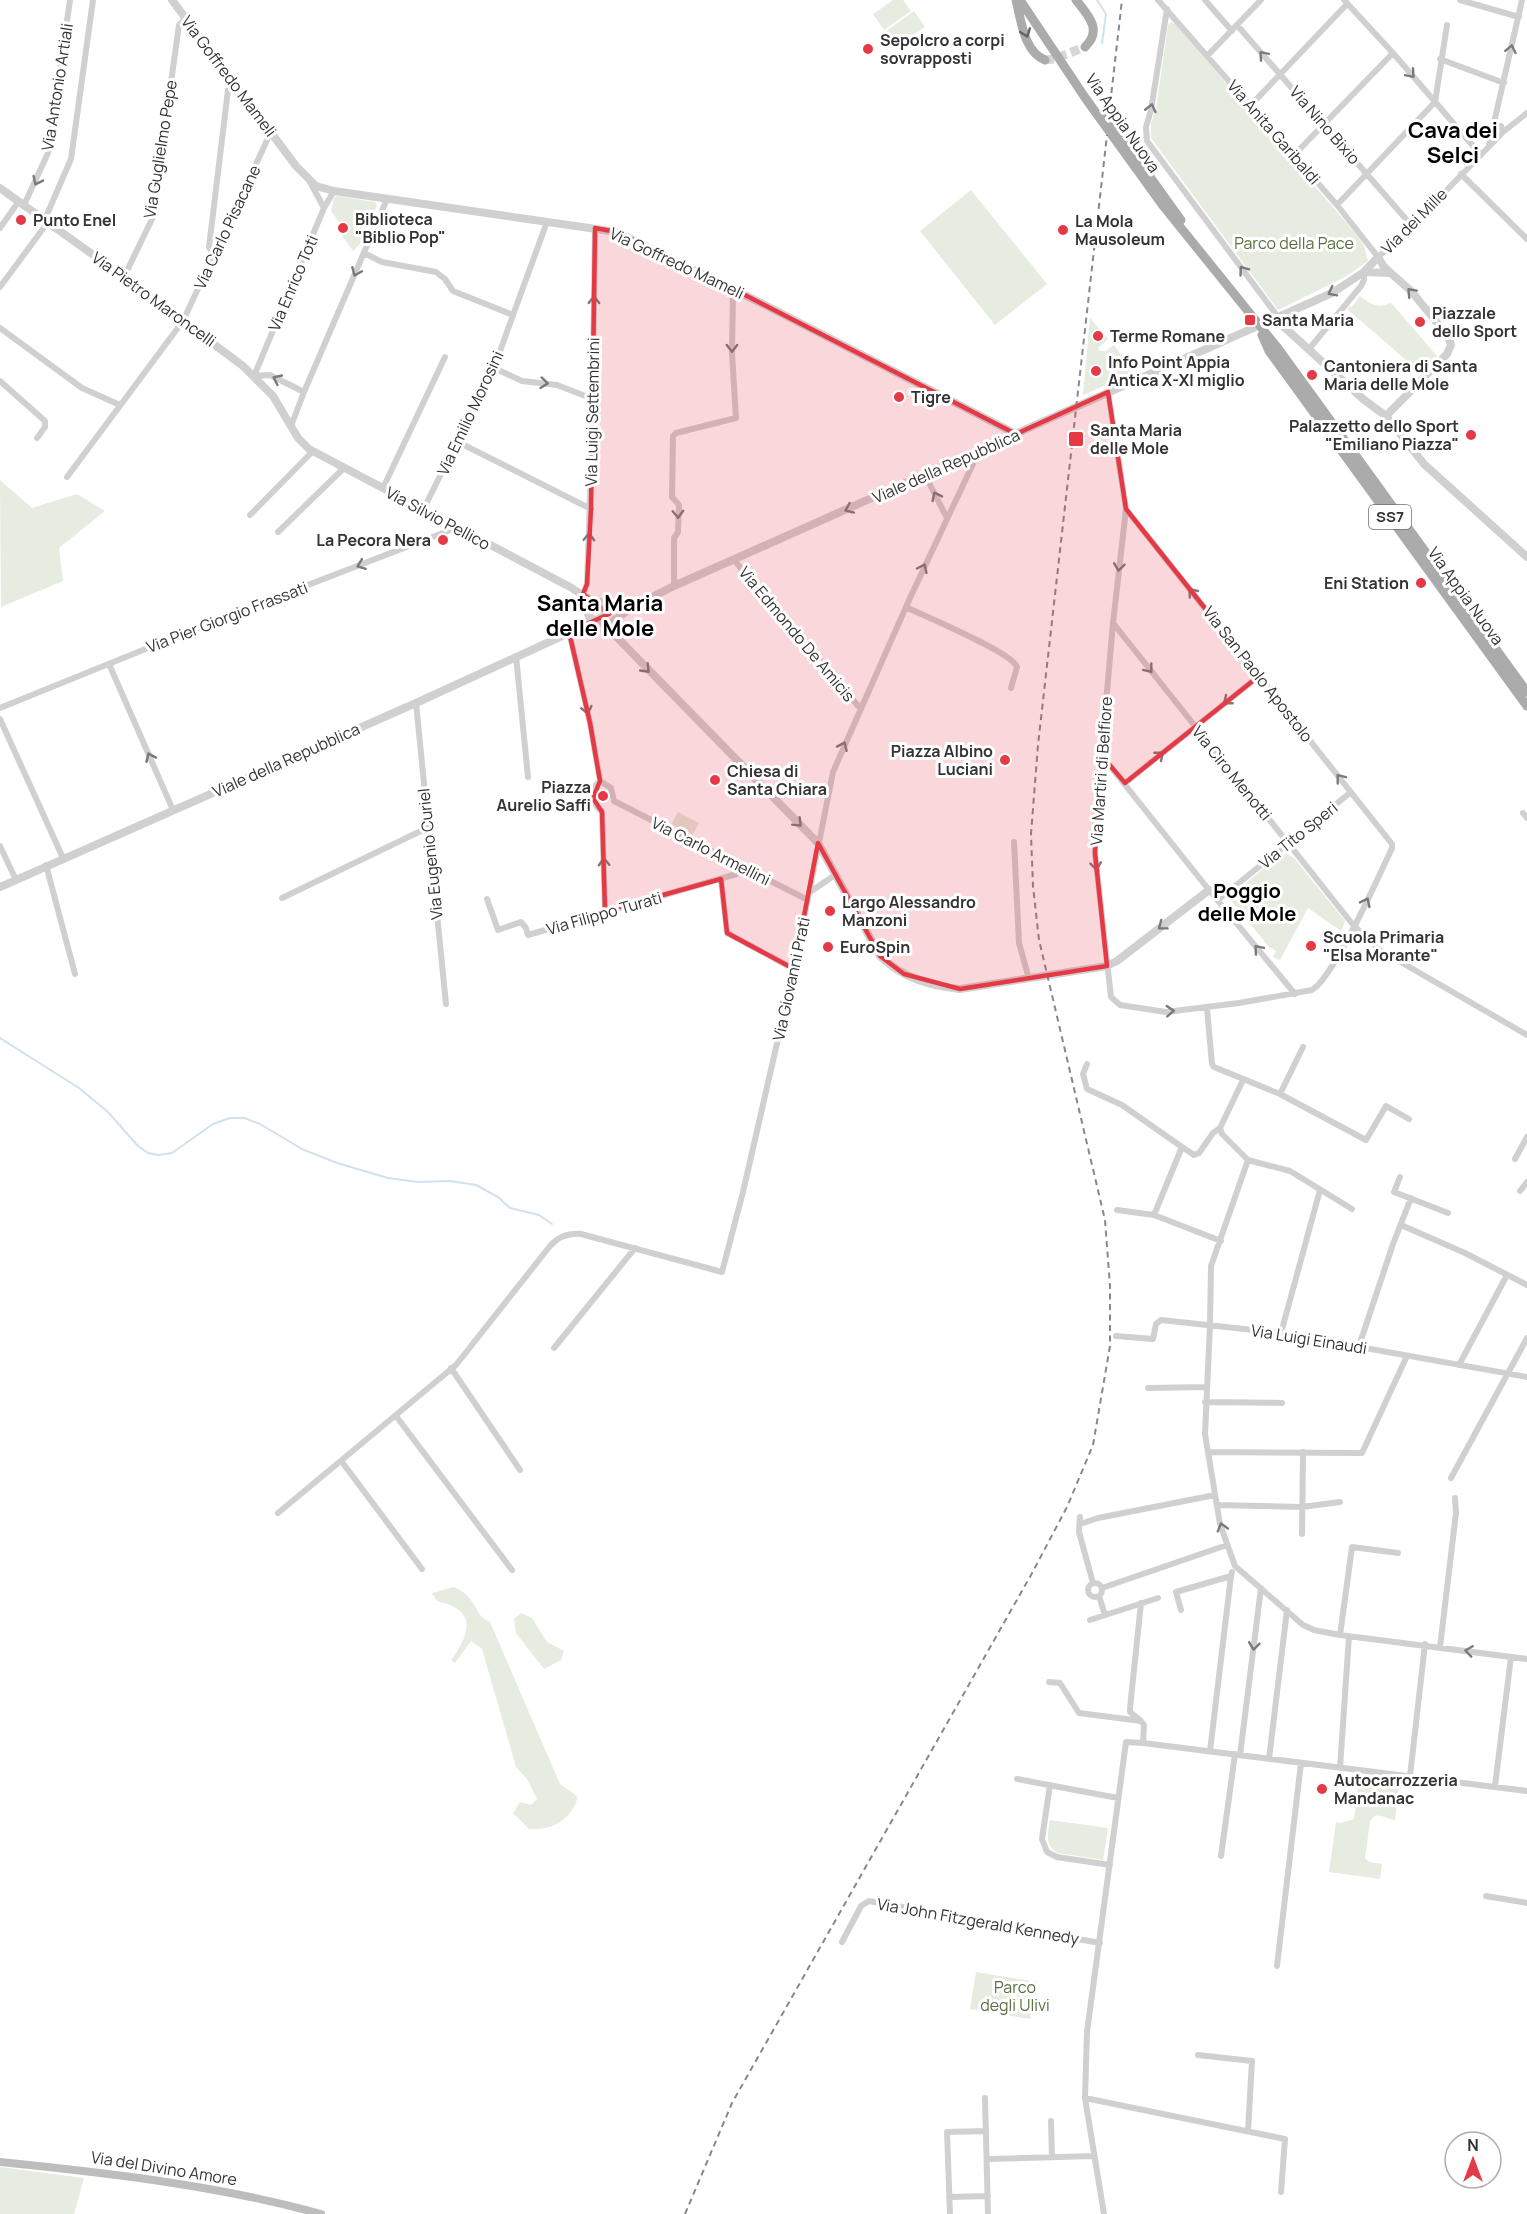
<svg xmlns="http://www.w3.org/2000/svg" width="1527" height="2214" font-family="Manrope,sans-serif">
	<rect width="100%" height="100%" fill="#fff"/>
	<!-- green -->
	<path fill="#e6ecdf" d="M 893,0 L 903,0 L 911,11 L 884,30 L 873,14 Z
		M 914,11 L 925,27 L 896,46 L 886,31 Z
		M 1171,22 L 1175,24 L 1356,234 L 1364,246 L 1368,261 L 1345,277 L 1278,310 L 1151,138 L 1151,123 L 1156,109 L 1168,25 Z
		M 971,190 L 1047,284 L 995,325 L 920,231 Z
		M 337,196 L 375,202 L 377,206 L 374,212 L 369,211 L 366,220 L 371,222 L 361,243 L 353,251 L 337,229 L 341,225 L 331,211 L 334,198 Z
		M 1360,296 C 1369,304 1379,309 1390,303 L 1393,305 L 1437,356 L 1420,372 L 1347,309 L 1350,306 L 1352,307 Z
		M 1090,318 L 1108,339 L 1098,348 L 1100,351 L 1106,351 L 1114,345 L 1131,368 L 1130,370 L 1132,374 L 1083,395 Z
		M 0,480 L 32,508 L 77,494 L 105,511 L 59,548 L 63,581 L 1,607 Z
		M 678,812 L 699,823 L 692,836 L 671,825 Z
		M 1287,854 L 1294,858 L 1345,921 L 1341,931 L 1308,908 L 1280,960 L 1273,957 L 1276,951 L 1269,947 L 1229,898 L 1279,855 Z
		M 454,1587 C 460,1590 466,1593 470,1599 C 478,1609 478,1617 490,1622 L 560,1784 L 577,1796 C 578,1808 561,1825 549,1827 C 543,1829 536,1829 529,1829 L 513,1813 L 520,1802 L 531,1805 L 537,1799 L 527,1779 L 516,1767 L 482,1649 L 471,1641 L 455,1663 L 451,1660 C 462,1646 477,1620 456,1608 C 451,1604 443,1603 437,1601 L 432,1593 Z
		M 521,1613 L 532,1618 L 547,1642 L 564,1651 L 561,1660 L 544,1669 L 516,1633 L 514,1619 Z
		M 1355,1777 L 1389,1781 L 1389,1783 L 1399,1784 L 1395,1820 C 1385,1819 1375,1809 1370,1822 L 1365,1858 L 1369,1862 L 1382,1864 L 1380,1879 L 1329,1872 L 1336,1822 L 1341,1823 L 1354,1819 L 1358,1786 L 1354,1786 Z
		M 1050,1820 L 1108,1828 L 1103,1860 L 1058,1853 C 1044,1845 1048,1833 1050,1820 Z
		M 976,1972 L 1037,1982 L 1030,2019 L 970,2009 Z
		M 0,2167 L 84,2178 L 74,2214 L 0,2214 Z"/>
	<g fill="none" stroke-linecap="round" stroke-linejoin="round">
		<!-- stream -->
		<path stroke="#cfe2ee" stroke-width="2" d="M 1097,0 L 1106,14 L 1102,43
			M 0,1038 L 79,1088 L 108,1112 L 138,1146 L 148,1153 L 158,1155 L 172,1153 L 213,1124 L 230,1118 L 244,1118 L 260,1124 L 302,1149 L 337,1163 L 388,1178 L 418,1182 L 450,1181 L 476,1185 L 498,1197 L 510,1208 L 539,1215 L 552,1224"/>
		<!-- primary-tunnel -->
		<path stroke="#d6d6d6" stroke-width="9" stroke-dasharray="9 4.5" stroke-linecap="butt" d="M 1045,60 L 1054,59 L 1085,47"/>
		<!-- minor -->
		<path stroke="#d0d0d0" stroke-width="6" d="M 1158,0 L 1337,205 L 1378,257 L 1412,226 L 1503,132 L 1501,126 L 1493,127 L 1489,145
			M 1205,0 L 1232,31
			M 1344,0 L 1393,53 L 1480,154
			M 1460,0 L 1519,17
			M 1167,9 L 1151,110 L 1146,127 L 1147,141 L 1278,317
			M 1237,25 L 1412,226
			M 1208,55 L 1261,0
			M 1440,59 L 1504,83
			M 1251,105 L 1347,4
			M 1493,127 L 1522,0
			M 1503,132 L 1527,113
			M 1294,155 L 1393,53
			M 1461,174 L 1527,239
			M 310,182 L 324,208
			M 24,205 L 48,153 L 70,0
			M 1337,205 L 1435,102 L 1447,25
			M 45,219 L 71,159 L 93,0
			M 0,228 L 19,201
			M 364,253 L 382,262 L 436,272 L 445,279 L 453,291 L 513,315 L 547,222
			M 214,256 L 209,247 L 228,90 L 234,83
			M 124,277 L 152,219 L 179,25 L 186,18
			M 0,287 L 48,222
			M 0,328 L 82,388 L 120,405
			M 1309,349 L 1361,286 L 1364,280 L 1364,272
			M 494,368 L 522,381 L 557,385 L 593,399
			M 0,381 L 45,421 L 45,427 L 37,438
			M 304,392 L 387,199
			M 1108,392 L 1126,509 L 1113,623 L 1095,829 L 1095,853 L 1111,997 L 1120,1005 L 1166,1012 L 1239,1003 L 1312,990 C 1334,977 1379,876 1392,848 L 1392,844 L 1126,509
			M 291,426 L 304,392 L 270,375 L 254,376 L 324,208 L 334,191
			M 458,442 L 591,509
			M 925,475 L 947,518
			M 67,477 L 183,321 L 269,136 L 272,134
			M 383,488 L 445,357
			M 423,510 L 494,368 L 513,315
			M 250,515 L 313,451
			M 278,532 L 344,468
			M 734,560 L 860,708
			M 674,586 L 674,538 L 678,532 L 679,505 L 672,497 L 673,436 L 676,433 L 736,418 L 732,354 L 733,289
			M 583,594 L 587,584 L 592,440 L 595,228
			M 906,607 C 924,616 1012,652 1017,667 L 1011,688
			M 1113,623 L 1354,926 L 1380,950 L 1527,1035
			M 569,632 L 590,723 L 600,781
			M 516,656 L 528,777
			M 109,664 L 173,810
			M 416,703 L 446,1004
			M 0,708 L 217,620 L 448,531 L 453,525
			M 0,719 L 63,858
			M 1102,756 L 1209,890 L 1295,994
			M 600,781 L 611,788 L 614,801 L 808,900
			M 600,781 C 588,791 591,803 602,812 L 605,911
			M 1125,783 L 1259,676
			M 1523,813 L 1527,818
			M 1014,842 L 1019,943 L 1029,979
			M 0,846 L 16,880
			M 46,865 L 75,974
			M 721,879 L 727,933 L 794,969
			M 810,892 L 835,875
			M 282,898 L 427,828
			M 487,899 L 498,930 L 521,922 L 526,928 L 528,935 L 750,870
			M 1218,900 L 1351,792
			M 1207,1008 L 1212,1064 L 1214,1067 L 1280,1094 L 1366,1140 L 1386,1106 L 1409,1119
			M 1087,1064 L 1083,1074 L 1087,1089 L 1122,1105 L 1182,1147
			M 1280,1094 L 1303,1047
			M 1220,1128 L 1222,1134 L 1248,1160
			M 1515,1159 L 1527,1137
			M 1248,1160 L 1211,1266 L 1210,1325 L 1205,1434 L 1220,1524 L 1235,1566 L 1303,1625 L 1314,1630 L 1340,1635 L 1527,1659
			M 1248,1160 L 1290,1171 L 1352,1209
			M 1400,1177 L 1394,1192 L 1448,1213
			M 1520,1191 L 1527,1182
			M 1117,1210 L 1154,1215
			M 1401,1225 L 1465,1253 L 1527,1285
			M 1221,1241 L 1154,1215 L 1182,1147 L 1194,1155 L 1199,1153 L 1213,1133 L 1220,1128 L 1243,1080
			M 1281,1333 L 1320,1190
			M 1116,1336 L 1153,1339 L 1156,1324 L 1161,1320 L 1281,1333 L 1527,1377
			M 1359,1346 L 1393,1244 L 1411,1198
			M 554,1348 L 635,1248
			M 1459,1365 L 1507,1275
			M 451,1368 L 520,1470
			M 1148,1388 L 1206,1387
			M 1205,1402 L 1282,1403
			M 396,1416 L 512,1570
			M 1208,1452 L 1362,1453 L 1407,1356
			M 342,1462 L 422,1569
			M 1451,1478 L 1527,1338
			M 1217,1505 L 1302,1507 L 1340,1502
			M 278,1513 L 456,1365 L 550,1246 C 558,1237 569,1233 581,1234 L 722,1272 L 743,1192 L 794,969 L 833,772 L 910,598 L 979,451
			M 1080,1517 L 1079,1532 L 1093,1583
			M 1080,1524 L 1098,1518 L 1215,1495
			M 1302,1534 L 1303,1452
			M1088 1590a7 7 0 1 1 14 0a7 7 0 1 1-14 0Z
			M 1102,1588 L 1227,1545
			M 1099,1596 L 1105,1615
			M 1181,1610 L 1176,1592 L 1231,1576 L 1232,1572
			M 1090,1620 L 1158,1598
			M 1340,1635 L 1352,1547 L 1398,1553
			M 1440,1647 L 1456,1513 L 1455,1498
			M 1049,1682 L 1060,1683 L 1079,1713 L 1141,1721 L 1144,1725 L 1143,1743
			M 1140,1720 L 1130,1712 L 1130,1708 L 1141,1603
			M 1210,1751 L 1231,1576
			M 1240,1755 L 1261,1588
			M 1269,1759 L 1287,1610
			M 1340,1768 L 1349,1636
			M 1410,1776 L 1425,1644
			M 1017,1779 L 1118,1798
			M 1050,1785 L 1042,1839 L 1047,1852 L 1057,1857 L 1110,1865
			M 1495,1786 L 1511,1657
			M 1221,1856 L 1235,1754
			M 1486,1896 L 1527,1903
			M 842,1942 L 861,1906 L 869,1901 L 1100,1943
			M 1277,1966 L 1301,1763
			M 1198,2055 L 1252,2061 L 1248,2131
			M 985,2098 L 988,2214
			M 1085,2098 L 1285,2139 L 1281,2192
			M 1051,2121 L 1052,2157
			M 987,2159 L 1094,2156
			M 949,2197 L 988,2196
			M 950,2214 L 947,2132 L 986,2131
			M 1104,2214 L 1085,2098 L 1087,2032 L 1126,1742 L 1143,1743 L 1527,1791"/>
		<!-- tertiary -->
		<path stroke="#d0d0d0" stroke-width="8" d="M 172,0 L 296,166 L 316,186 L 334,191 L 617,232 L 767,306 L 1016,434
			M 0,188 L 124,277 L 243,366 L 273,396 L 298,438 L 309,449 L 570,587 L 592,601
			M 1364,272 L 1390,273
			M 1278,317 L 1283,326 L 1363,399 L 1386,416 L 1424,464 L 1527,557
			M 602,604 L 634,606
			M 599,619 L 603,615 L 604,606 L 600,602 L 592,601 L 586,608 L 589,617 L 594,620 L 599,619 L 818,843 L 880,956 C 903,978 929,986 960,989 L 1107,966 L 1117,961 L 1209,890
			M 605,627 L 634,606 L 674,586 L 1332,293 L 1364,272 L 1378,257 L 1384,267 L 1411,291 L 1448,336 L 1451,345 L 1447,354 L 1386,416
			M 0,887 L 416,703 L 597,620"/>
		<!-- secondary -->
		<path stroke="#bdbdbd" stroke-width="8" d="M 0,2162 C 108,2173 216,2185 321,2214"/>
		<!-- primary -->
		<path stroke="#ababab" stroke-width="9" d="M 1016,0 C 1021,20 1024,52 1045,60
			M 1020,0 L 1086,99 L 1164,207 L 1277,347 L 1527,692
			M 1076,0 C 1088,15 1103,30 1085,47
			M 1105,114 L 1181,220
			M 1262,335 L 1269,351 L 1527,706"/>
		<!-- rail -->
		<path stroke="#888" stroke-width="2" stroke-dasharray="6 4.5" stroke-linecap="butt" d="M 1109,114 L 1122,0
			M 685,2214 L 732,2103 L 1031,1575 L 1067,1507 L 1093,1445 L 1110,1346 L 1110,1286 L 1105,1220 L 1039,940 L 1033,886 L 1031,834 L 1038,745 L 1107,135"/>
	</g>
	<!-- one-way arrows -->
	<defs><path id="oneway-chevron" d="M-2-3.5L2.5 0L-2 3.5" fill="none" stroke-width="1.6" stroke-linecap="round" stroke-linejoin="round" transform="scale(1.5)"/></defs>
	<use stroke="#636363" href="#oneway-chevron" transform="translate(1026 33) rotate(70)"/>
	<g stroke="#7a7a7a">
		<use href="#oneway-chevron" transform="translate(1511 49) rotate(-78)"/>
		<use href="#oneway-chevron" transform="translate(1263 55) rotate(-131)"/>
		<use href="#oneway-chevron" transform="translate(1411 74) rotate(49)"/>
		<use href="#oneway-chevron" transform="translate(1151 108) rotate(-77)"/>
		<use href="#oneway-chevron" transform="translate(37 181) rotate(116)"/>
		<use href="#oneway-chevron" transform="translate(1243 270) rotate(-126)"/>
		<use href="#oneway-chevron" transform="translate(356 272) rotate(113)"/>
		<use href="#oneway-chevron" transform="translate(1332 292) rotate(153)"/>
		<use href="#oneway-chevron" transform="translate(1411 292) rotate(-133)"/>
		<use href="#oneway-chevron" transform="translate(594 300) rotate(-89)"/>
		<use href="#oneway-chevron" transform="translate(732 348) rotate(90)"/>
		<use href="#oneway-chevron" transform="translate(277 379) rotate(-155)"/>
		<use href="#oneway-chevron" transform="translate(544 383) rotate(6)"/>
		<use href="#oneway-chevron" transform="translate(936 496) rotate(-116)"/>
		<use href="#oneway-chevron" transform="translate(849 509) rotate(156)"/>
		<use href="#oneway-chevron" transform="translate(678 514) rotate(88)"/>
		<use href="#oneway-chevron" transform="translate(589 537) rotate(-88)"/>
		<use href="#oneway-chevron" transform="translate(361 565) rotate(159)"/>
		<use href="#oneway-chevron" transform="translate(1119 567) rotate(97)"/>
		<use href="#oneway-chevron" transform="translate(923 568) rotate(-65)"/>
		<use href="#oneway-chevron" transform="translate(1192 592) rotate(-129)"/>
		<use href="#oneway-chevron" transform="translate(646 669) rotate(46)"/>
		<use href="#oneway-chevron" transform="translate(1149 669) rotate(52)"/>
		<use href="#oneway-chevron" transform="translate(1227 701) rotate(141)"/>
		<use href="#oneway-chevron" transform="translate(587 710) rotate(77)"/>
		<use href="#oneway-chevron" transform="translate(843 746) rotate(-66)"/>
		<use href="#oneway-chevron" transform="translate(1160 755) rotate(-39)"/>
		<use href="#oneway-chevron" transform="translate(150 757) rotate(-114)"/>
		<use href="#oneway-chevron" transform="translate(1340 778) rotate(-128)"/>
		<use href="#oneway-chevron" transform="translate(798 823) rotate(45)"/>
		<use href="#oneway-chevron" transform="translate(604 862) rotate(-92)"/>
		<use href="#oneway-chevron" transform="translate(1096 866) rotate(83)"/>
		<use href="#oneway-chevron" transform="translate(1366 902) rotate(-64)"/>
		<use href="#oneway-chevron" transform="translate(1162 926) rotate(143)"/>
		<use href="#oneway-chevron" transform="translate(1258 949) rotate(-130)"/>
		<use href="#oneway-chevron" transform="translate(1170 1011) rotate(-3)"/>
		<use href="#oneway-chevron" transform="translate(1222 1527) rotate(-106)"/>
		<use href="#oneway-chevron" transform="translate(1254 1646) rotate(97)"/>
		<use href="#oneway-chevron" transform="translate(1469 1651) rotate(-172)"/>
	</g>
	<!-- marked area -->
	<path fill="#e63946" fill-opacity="0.2" stroke="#e63946" stroke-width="4.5" stroke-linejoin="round" d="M 595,228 L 617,232 L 710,277 L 1016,434 L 1108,392 L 1126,509 L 1259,676 L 1125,783 L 1102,756 L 1095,853 L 1107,966 L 960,989 L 904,974 L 880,956 L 818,843 L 794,969 L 727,933 L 721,879 L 605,911 L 602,812 L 593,798 L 600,781 L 590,723 L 569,632 L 609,614 L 583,594 L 587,584 L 591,509 Z"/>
	<!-- markers -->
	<g fill="#e63946" stroke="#fff" stroke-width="2">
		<circle cx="868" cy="49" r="6"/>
		<circle cx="21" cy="220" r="6"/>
		<circle cx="343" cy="228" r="6"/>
		<circle cx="1063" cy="230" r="6"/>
		<rect x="1244" y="314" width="12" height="12" rx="3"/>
		<circle cx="1420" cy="322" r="6"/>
		<circle cx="1098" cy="336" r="6"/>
		<circle cx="1096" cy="371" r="6"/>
		<circle cx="1312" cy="375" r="6"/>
		<circle cx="899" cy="397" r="6"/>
		<circle cx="1471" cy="435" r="6"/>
		<rect x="1068" y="431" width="16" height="16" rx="3"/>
		<circle cx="443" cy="540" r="6"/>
		<circle cx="1421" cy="583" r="6"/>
		<circle cx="1005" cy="760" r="6"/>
		<circle cx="715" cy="780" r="6"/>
		<circle cx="603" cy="796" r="6"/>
		<circle cx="830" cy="911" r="6"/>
		<circle cx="1311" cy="946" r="6"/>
		<circle cx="828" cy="947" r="6"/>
		<circle cx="1322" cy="1789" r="6"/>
	</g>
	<g text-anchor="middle" stroke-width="6" stroke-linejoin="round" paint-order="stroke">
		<!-- shield labels -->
		<rect fill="#fff" stroke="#707070" stroke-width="1.5" x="1369" y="505" width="42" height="24" rx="4.5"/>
		<g font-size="15" font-weight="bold" fill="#333">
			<text x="1390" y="522">SS7</text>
		</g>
		<!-- poi labels -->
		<g font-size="16" font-weight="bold" fill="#333" stroke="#fff" text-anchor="start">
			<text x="880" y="46">Sepolcro a corpi<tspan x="880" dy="18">sovrapposti</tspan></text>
			<text x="355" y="225">Biblioteca<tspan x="355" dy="18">"Biblio Pop"</tspan></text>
			<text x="33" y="226">Punto Enel</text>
			<text x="1075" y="227">La Mola<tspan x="1075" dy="18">Mausoleum</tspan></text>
			<text x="1432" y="319">Piazzale<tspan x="1432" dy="18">dello Sport</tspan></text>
			<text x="1262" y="326">Santa Maria</text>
			<text x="1110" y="342">Terme Romane</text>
			<text x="1108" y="368">Info Point Appia<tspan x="1108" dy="18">Antica X-XI miglio</tspan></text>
			<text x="1324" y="372">Cantoniera di Santa<tspan x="1324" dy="18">Maria delle Mole</tspan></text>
			<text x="911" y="403">Tigre</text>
			<text x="1459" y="432" text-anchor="end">Palazzetto dello Sport<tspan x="1459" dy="18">"Emiliano Piazza"</tspan></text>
			<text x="1090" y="436">Santa Maria<tspan x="1090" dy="18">delle Mole</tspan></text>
			<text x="431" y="546" text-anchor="end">La Pecora Nera</text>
			<text x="1409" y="589" text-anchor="end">Eni Station</text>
			<text x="993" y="757" text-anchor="end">Piazza Albino<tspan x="993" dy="18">Luciani</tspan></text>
			<text x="727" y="777">Chiesa di<tspan x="727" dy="18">Santa Chiara</tspan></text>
			<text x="591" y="793" text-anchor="end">Piazza<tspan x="591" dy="18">Aurelio Saffi</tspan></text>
			<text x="842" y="908">Largo Alessandro<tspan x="842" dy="18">Manzoni</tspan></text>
			<text x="1323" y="943">Scuola Primaria<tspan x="1323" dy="18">"Elsa Morante"</tspan></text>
			<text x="840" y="953">EuroSpin</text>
			<text x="1334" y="1786">Autocarrozzeria<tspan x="1334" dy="18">Mandanac</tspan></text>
		</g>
		<!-- street labels -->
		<g font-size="16" fill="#333" stroke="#fff">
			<text transform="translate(229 76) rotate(53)" y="6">Via Goffredo Mameli</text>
			<text transform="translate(57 87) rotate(-81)" y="6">Via Antonio Artiali</text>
			<text transform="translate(1123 123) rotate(55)" y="6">Via Appia Nuova</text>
			<text transform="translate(1325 125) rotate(49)" y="6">Via Nino Bixio</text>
			<text transform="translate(1274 132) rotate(49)" y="6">Via Anita Garibaldi</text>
			<text transform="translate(160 149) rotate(-81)" y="6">Via Guglielmo Pepe</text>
			<text transform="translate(1414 221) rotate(-45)" y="6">Via dei Mille</text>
			<text transform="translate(227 227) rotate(-65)" y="6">Via Carlo Pisacane</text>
			<text transform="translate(677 263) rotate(25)" y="6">Via Goffredo Mameli</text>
			<text transform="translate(293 283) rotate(-67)" y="6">Via Enrico Toti</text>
			<text transform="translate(154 299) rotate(36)" y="6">Via Pietro Maroncelli</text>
			<text transform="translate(592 412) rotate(-89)" y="6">Via Luigi Settembrini</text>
			<text transform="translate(470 413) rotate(-65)" y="6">Via Emilio Morosini</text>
			<text transform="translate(946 466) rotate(-24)" y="6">Viale della Repubblica</text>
			<text transform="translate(438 518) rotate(28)" y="6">Via Silvio Pellico</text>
			<text transform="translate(1466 596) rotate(54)" y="6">Via Appia Nuova</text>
			<text transform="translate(227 617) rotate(-21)" y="6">Via Pier Giorgio Frassati</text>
			<text transform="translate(797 634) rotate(50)" y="6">Via Edmondo De Amicis</text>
			<text transform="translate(1258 674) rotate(52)" y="6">Via San Paolo Apostolo</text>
			<text transform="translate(286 760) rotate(-24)" y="6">Viale della Repubblica</text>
			<text transform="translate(1101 771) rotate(-86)" y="6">Via Martiri di Belfiore</text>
			<text transform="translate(1232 773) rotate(51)" y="6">Via Ciro Menotti</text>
			<text transform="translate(1298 835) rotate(-39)" y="6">Via Tito Speri</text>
			<text transform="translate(711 851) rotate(27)" y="6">Via Carlo Armellini</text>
			<text transform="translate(430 854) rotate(-96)" y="6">Via Eugenio Curiel</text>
			<text transform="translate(604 913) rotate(-16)" y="6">Via Filippo Turati</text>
			<text transform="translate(791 979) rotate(-78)" y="6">Via Giovanni Prati</text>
			<text transform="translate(1309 1339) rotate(9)" y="6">Via Luigi Einaudi</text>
			<text transform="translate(978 1921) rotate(10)" y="6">Via John Fitzgerald Kennedy</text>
			<text transform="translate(164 2168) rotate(9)" y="6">Via del Divino Amore</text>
		</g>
		<!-- park labels -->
		<g font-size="16" fill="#56703f" stroke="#fff">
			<text x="1294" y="249">Parco della Pace</text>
			<text x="1015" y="1993">Parco<tspan x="1015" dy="18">degli Ulivi</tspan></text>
		</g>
		<!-- quarter labels -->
		<g font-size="20" font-weight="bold" fill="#000" stroke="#fff">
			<text x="1247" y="898">Poggio<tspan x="1247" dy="23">delle Mole</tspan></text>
		</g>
		<!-- district labels -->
		<g font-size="22" font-weight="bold" fill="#000" stroke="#fff">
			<text x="1453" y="138">Cava dei<tspan x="1453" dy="25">Selci</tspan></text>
			<text x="600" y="611">Santa Maria<tspan x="600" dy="25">delle Mole</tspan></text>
		</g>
	</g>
	<!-- north arrow -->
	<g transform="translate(1473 2160)"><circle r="28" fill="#ffffff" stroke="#adadad" stroke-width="1.5"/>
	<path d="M0-4.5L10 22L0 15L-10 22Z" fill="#e63946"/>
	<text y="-9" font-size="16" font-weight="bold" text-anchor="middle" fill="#333333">N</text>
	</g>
</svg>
